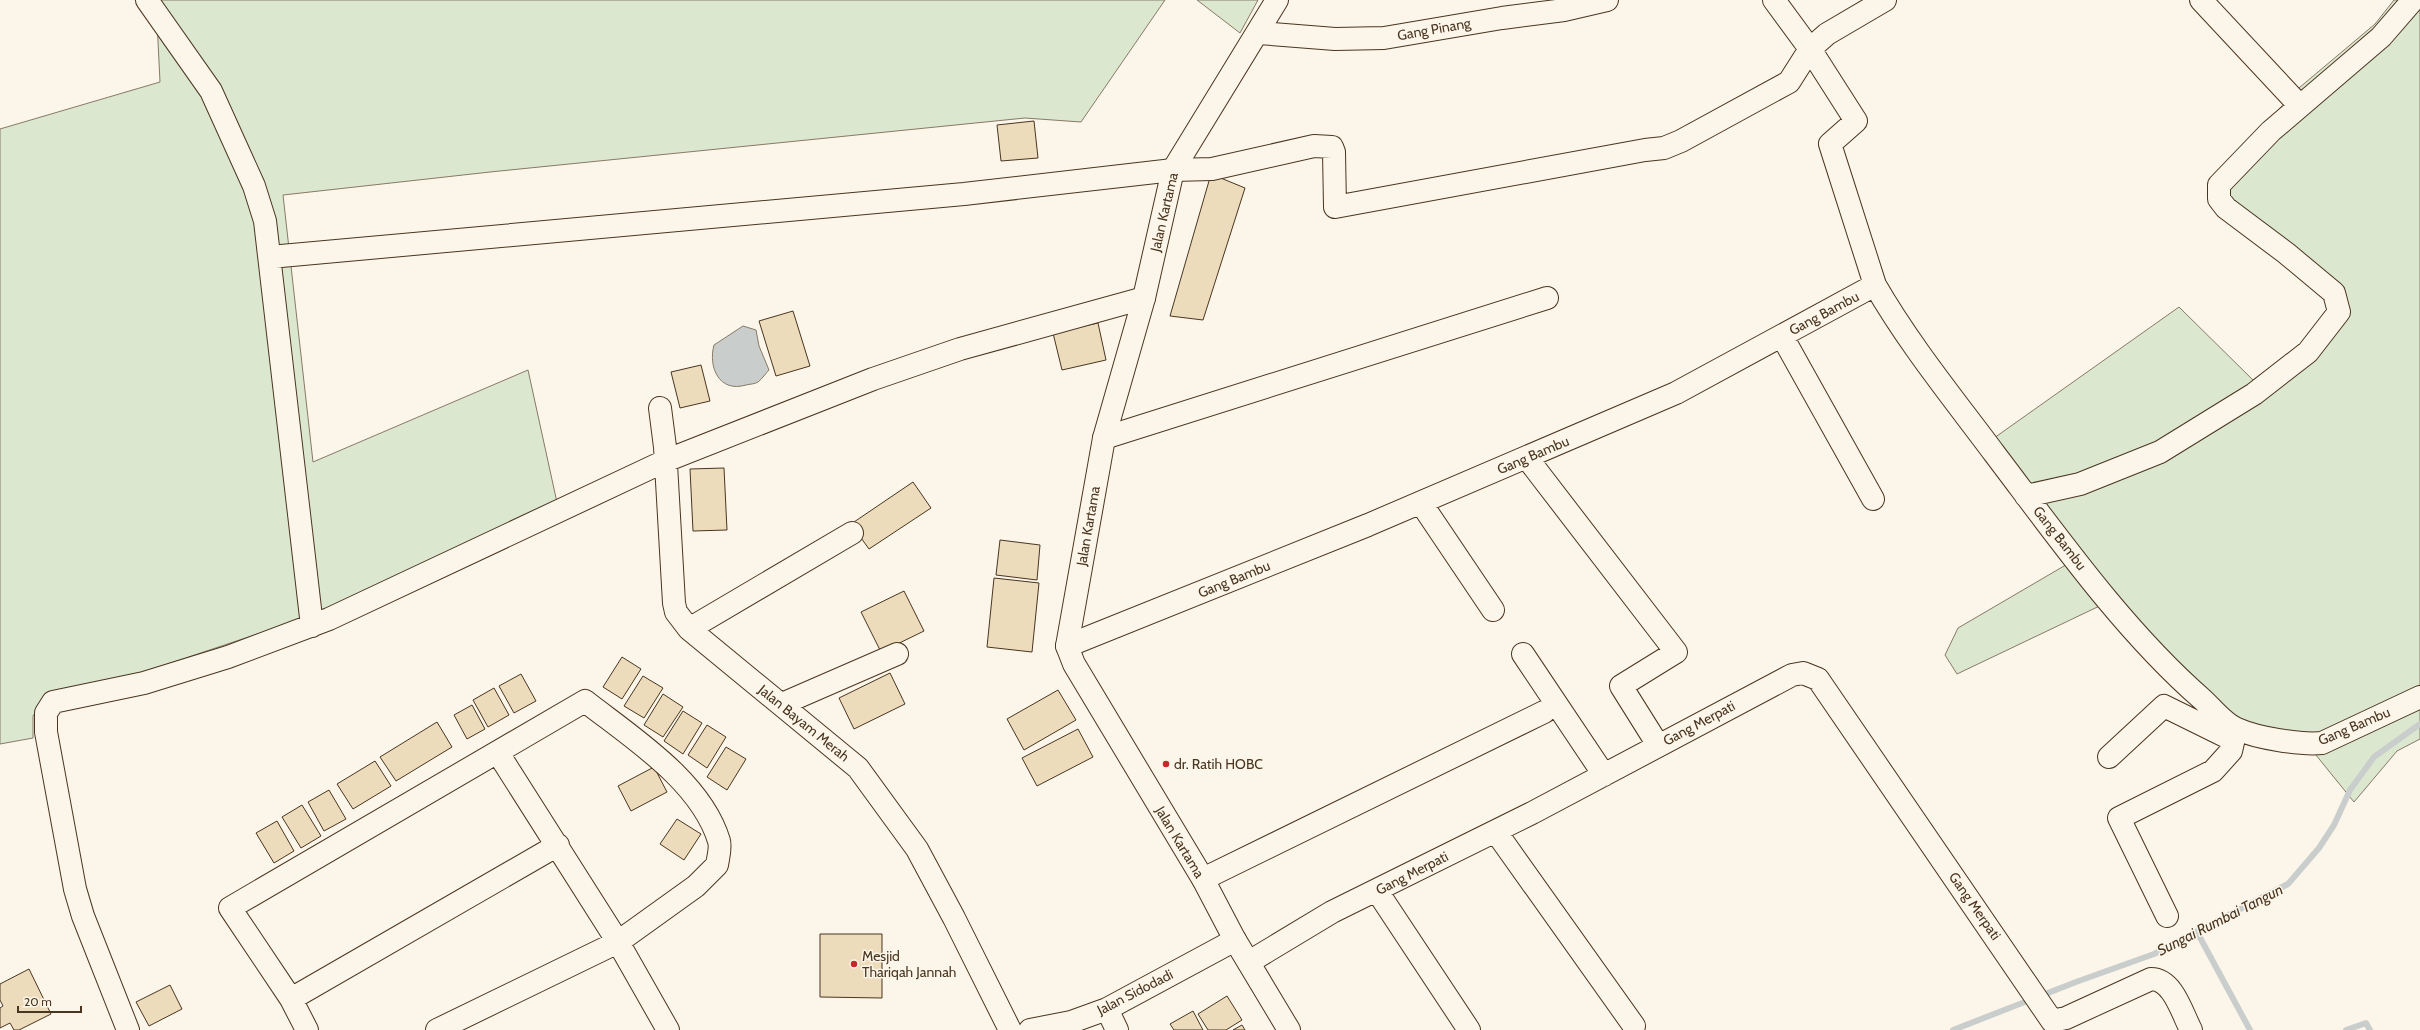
<svg xmlns="http://www.w3.org/2000/svg" width="2420" height="1030" font-family="Cabin,sans-serif">
	<rect width="100%" height="100%" fill="#fbf6e9"/>
	<!-- green -->
	<path fill="#dce7d0" stroke="#887966" d="M 156,0 L 1165,0 L 1081,122 L 1025,118 L 490,172 L 283,195 L 313,462 L 528,370 L 558,507 L 329,610 L 138,674 L 42,702 L 33,716 L 33,738 L 0,744 L 0,129 L 160,82 Z
		M 1197,0 L 1258,0 L 1240,33 Z
		M 2394,0 L 2420,0 L 2420,739 L 2397,751 L 2354,802 L 2307,744 L 2236,729 L 2110,601 L 1957,674 L 1945,655 L 1958,628 L 2076,559 L 1987,443 L 2179,307 L 2253,380 L 2304,343 L 2336,305 L 2282,255 L 2216,183 L 2293,93 L 2375,24 Z"/>
	<!-- water -->
	<path fill="#c9cecd" stroke="#887966" d="M 743,326 L 756,330 L 759,346 L 769,370 C 766,373 762,379 758,382 C 755,384 750,384 746,385 C 719,393 708,367 714,345 Z"/>
	<g fill="none" stroke-linecap="round" stroke-linejoin="round">
		<!-- stream -->
		<path stroke="#c9cecd" stroke-width="6" d="M 2197,932 L 2250,1030
			M 1953,1030 L 2076,982 L 2154,954 L 2288,884 L 2319,848 L 2334,825 L 2350,790 L 2374,757 L 2420,724
			M 2346,1030 L 2366,1023 L 2370,1030"/>
	</g>
	<!-- building -->
	<path fill="#ecdcbc" stroke="#4a3520" d="M 1034,121 L 1038,158 L 1001,161 L 997,125 Z
		M 1211,174 L 1245,188 L 1203,320 L 1170,316 Z
		M 793,311 L 810,366 L 776,376 L 759,321 Z
		M 1098,323 L 1106,360 L 1062,370 L 1053,333 Z
		M 701,365 L 710,401 L 680,408 L 671,372 Z
		M 724,468 L 727,530 L 693,531 L 690,469 Z
		M 913,482 L 931,508 L 869,549 L 851,524 Z
		M 1000,540 L 1040,545 L 1037,580 L 996,575 Z
		M 994,578 L 1039,583 L 1032,652 L 987,647 Z
		M 904,591 L 924,631 L 881,652 L 861,612 Z
		M 622,657 L 641,669 L 622,699 L 603,687 Z
		M 890,673 L 905,704 L 854,729 L 839,698 Z
		M 521,674 L 536,701 L 514,713 L 499,686 Z
		M 643,676 L 663,688 L 644,718 L 624,706 Z
		M 494,688 L 509,715 L 488,727 L 473,700 Z
		M 1058,690 L 1076,720 L 1024,750 L 1007,719 Z
		M 663,694 L 683,707 L 663,737 L 644,725 Z
		M 472,705 L 485,729 L 467,739 L 454,715 Z
		M 683,711 L 702,723 L 683,754 L 664,741 Z
		M 437,722 L 452,747 L 396,781 L 380,757 Z
		M 707,725 L 726,737 L 707,768 L 688,755 Z
		M 1078,729 L 1093,757 L 1037,786 L 1022,758 Z
		M 726,747 L 746,759 L 727,790 L 707,777 Z
		M 375,761 L 391,786 L 353,809 L 337,784 Z
		M 654,767 L 667,792 L 631,811 L 618,786 Z
		M 329,790 L 346,819 L 324,831 L 308,802 Z
		M 302,805 L 321,836 L 301,848 L 282,817 Z
		M 677,819 L 701,834 L 684,860 L 660,844 Z
		M 277,821 L 294,851 L 274,863 L 256,833 Z
		M 820,934 L 882,934 L 882,998 L 820,997 Z
		M 29,969 L 51,1014 L 19,1030 L 14,1030 L 10,1023 L 0,1028 L 0,1008 L 3,1006 L 0,1000 L 0,984 Z
		M 170,985 L 182,1009 L 149,1026 L 136,1002 Z
		M 1227,996 L 1242,1020 L 1226,1030 L 1208,1030 L 1198,1014 Z
		M 1193,1011 L 1203,1030 L 1174,1030 L 1170,1024 Z
		M 1242,1025 L 1245,1030 L 1233,1030 Z"/>
	<g fill="none" stroke-linecap="round" stroke-linejoin="round">
		<!-- minor casing -->
		<g stroke="#4a3520" stroke-width="24">
			<path id="minor" d="M 147,0 L 211,91 L 254,186 L 265,221 L 312,626
				M 1774,0 L 1810,49 L 1856,121 L 1830,144 L 1875,285
				M 2201,0 L 2300,106
				M 1259,33 L 1335,39 L 1384,38 L 1502,18 L 1564,10 L 1607,0
				M 270,257 L 964,194 L 1173,170 L 1212,169 L 1314,146 L 1332,147 L 1334,152 L 1335,207 L 1645,150 L 1664,148 L 1681,141 L 1789,82 L 1810,49 L 1827,34 L 1885,0
				M 1782,336 L 1873,499
				M 660,408 L 665,447 L 674,603 L 676,612 L 689,629 L 858,768 L 917,849 L 954,918 L 1010,1030
				M 1104,438 L 1547,298
				M 1527,458 L 1676,652 L 1621,686 L 1658,745
				M 2026,496 L 2080,484 L 2160,452 L 2254,394 L 2308,352 L 2339,312 L 2334,293 L 2286,253 L 2226,208 L 2219,199 L 2219,185 L 2271,131 L 2381,37 L 2413,0
				M 1421,503 L 1493,610
				M 689,629 L 852,533
				M 1067,646 L 1368,525 L 1676,393 L 1875,285 C 1909,344 1953,398 1994,453 C 2057,536 2123,630 2202,699 C 2212,708 2224,724 2237,729 C 2257,738 2300,745 2322,743 L 2420,697
				M 1523,654 L 1604,775
				M 782,704 L 897,654
				M 498,753 L 618,942 L 668,1030
				M 2109,757 L 2164,706 L 2233,740
				M 1496,832 L 1634,1026
				M 1203,879 L 1544,712
				M 1377,891 L 1469,1030
				M 2167,916 L 2119,818 L 2213,771 L 2231,751 L 2236,729
				M 1249,962 L 1332,912 L 1532,813 L 1792,675 L 1803,673 L 1818,679 L 2052,1021 L 2066,1018 L 2151,979 C 2173,979 2182,1013 2191,1030
				M 291,999 L 558,845
				M 1107,1009 L 1117,1030
				M 128,1030 L 83,916 L 75,889 L 46,732 L 46,713 L 53,702 L 144,683 L 228,657 L 329,619 L 665,461 L 873,379 L 960,349 L 1144,298
				M 307,1030 L 291,999 L 230,908 L 585,701 C 631,737 701,781 719,841 C 721,848 718,858 717,865 L 696,886 L 618,942 L 437,1030
				M 1030,1030 L 1071,1022 L 1107,1009 L 1235,940"/>
		</g>
		<!-- major casing -->
		<g stroke="#4a3520" stroke-width="24">
			<path id="major" d="M 1277,0 L 1173,170 L 1144,298 L 1104,438 L 1067,646 L 1074,664 L 1203,879 L 1235,940 L 1289,1030"/>
		</g>
		<!-- minor -->
		<use href="#minor" stroke="#fbf6e9" stroke-width="22"/>
		<!-- major -->
		<use href="#major" stroke="#fbf6e9" stroke-width="22"/>
	</g>
	<!-- markers -->
	<g fill="#c62828" stroke="#fbf6e9" stroke-width="1.5">
		<circle cx="1166" cy="764" r="4"/>
		<circle cx="854" cy="964" r="4"/>
	</g>
	<g text-anchor="middle" stroke-width="3" stroke-linejoin="round" paint-order="stroke">
		<!-- street labels -->
		<g font-size="14" fill="#4a3520" stroke="#fbf6e9">
			<text transform="translate(1434 29) rotate(-10)" y="5">Gang Pinang</text>
			<text transform="translate(1164 212) rotate(-77)" y="5">Jalan Kartama</text>
			<text transform="translate(1824 313) rotate(-28)" y="5">Gang Bambu</text>
			<text transform="translate(1533 455) rotate(-23)" y="5">Gang Bambu</text>
			<text transform="translate(1088 526) rotate(-80)" y="5">Jalan Kartama</text>
			<text transform="translate(2060 538) rotate(52)" y="5">Gang Bambu</text>
			<text transform="translate(1234 579) rotate(-22)" y="5">Gang Bambu</text>
			<text transform="translate(804 723) rotate(39)" y="5">Jalan Bayam Merah</text>
			<text transform="translate(1699 723) rotate(-28)" y="5">Gang Merpati</text>
			<text transform="translate(2354 726) rotate(-23)" y="5">Gang Bambu</text>
			<text transform="translate(1180 842) rotate(59)" y="5">Jalan Kartama</text>
			<text transform="translate(1412 873) rotate(-27)" y="5">Gang Merpati</text>
			<text transform="translate(1975 906) rotate(55)" y="5">Gang Merpati</text>
			<text transform="translate(1135 992) rotate(-27)" y="5">Jalan Sidodadi</text>
		</g>
		<!-- poi labels -->
		<g font-size="14" fill="#4a3520" stroke="#fbf6e9" text-anchor="start">
			<text x="1174" y="769">dr. Ratih HOBC</text>
			<text x="862" y="961">Mesjid<tspan x="862" dy="16">Thariqah Jannah</tspan></text>
		</g>
		<!-- water labels -->
		<g font-size="15" font-style="italic" fill="#4a3520" stroke="#fbf6e9">
			<text transform="translate(2220 920) rotate(-27)" y="5">Sungai Rumbai Tangun</text>
		</g>
	</g>
	<!-- scale -->
	<path d="M18 1006v6h63v-6" fill="none" stroke="#4a3520" stroke-width="2"/>
	<text x="24" y="1006" font-size="12" fill="#4a3520" stroke="#fbf6e9" stroke-width="3" paint-order="stroke">20 m</text>
</svg>
